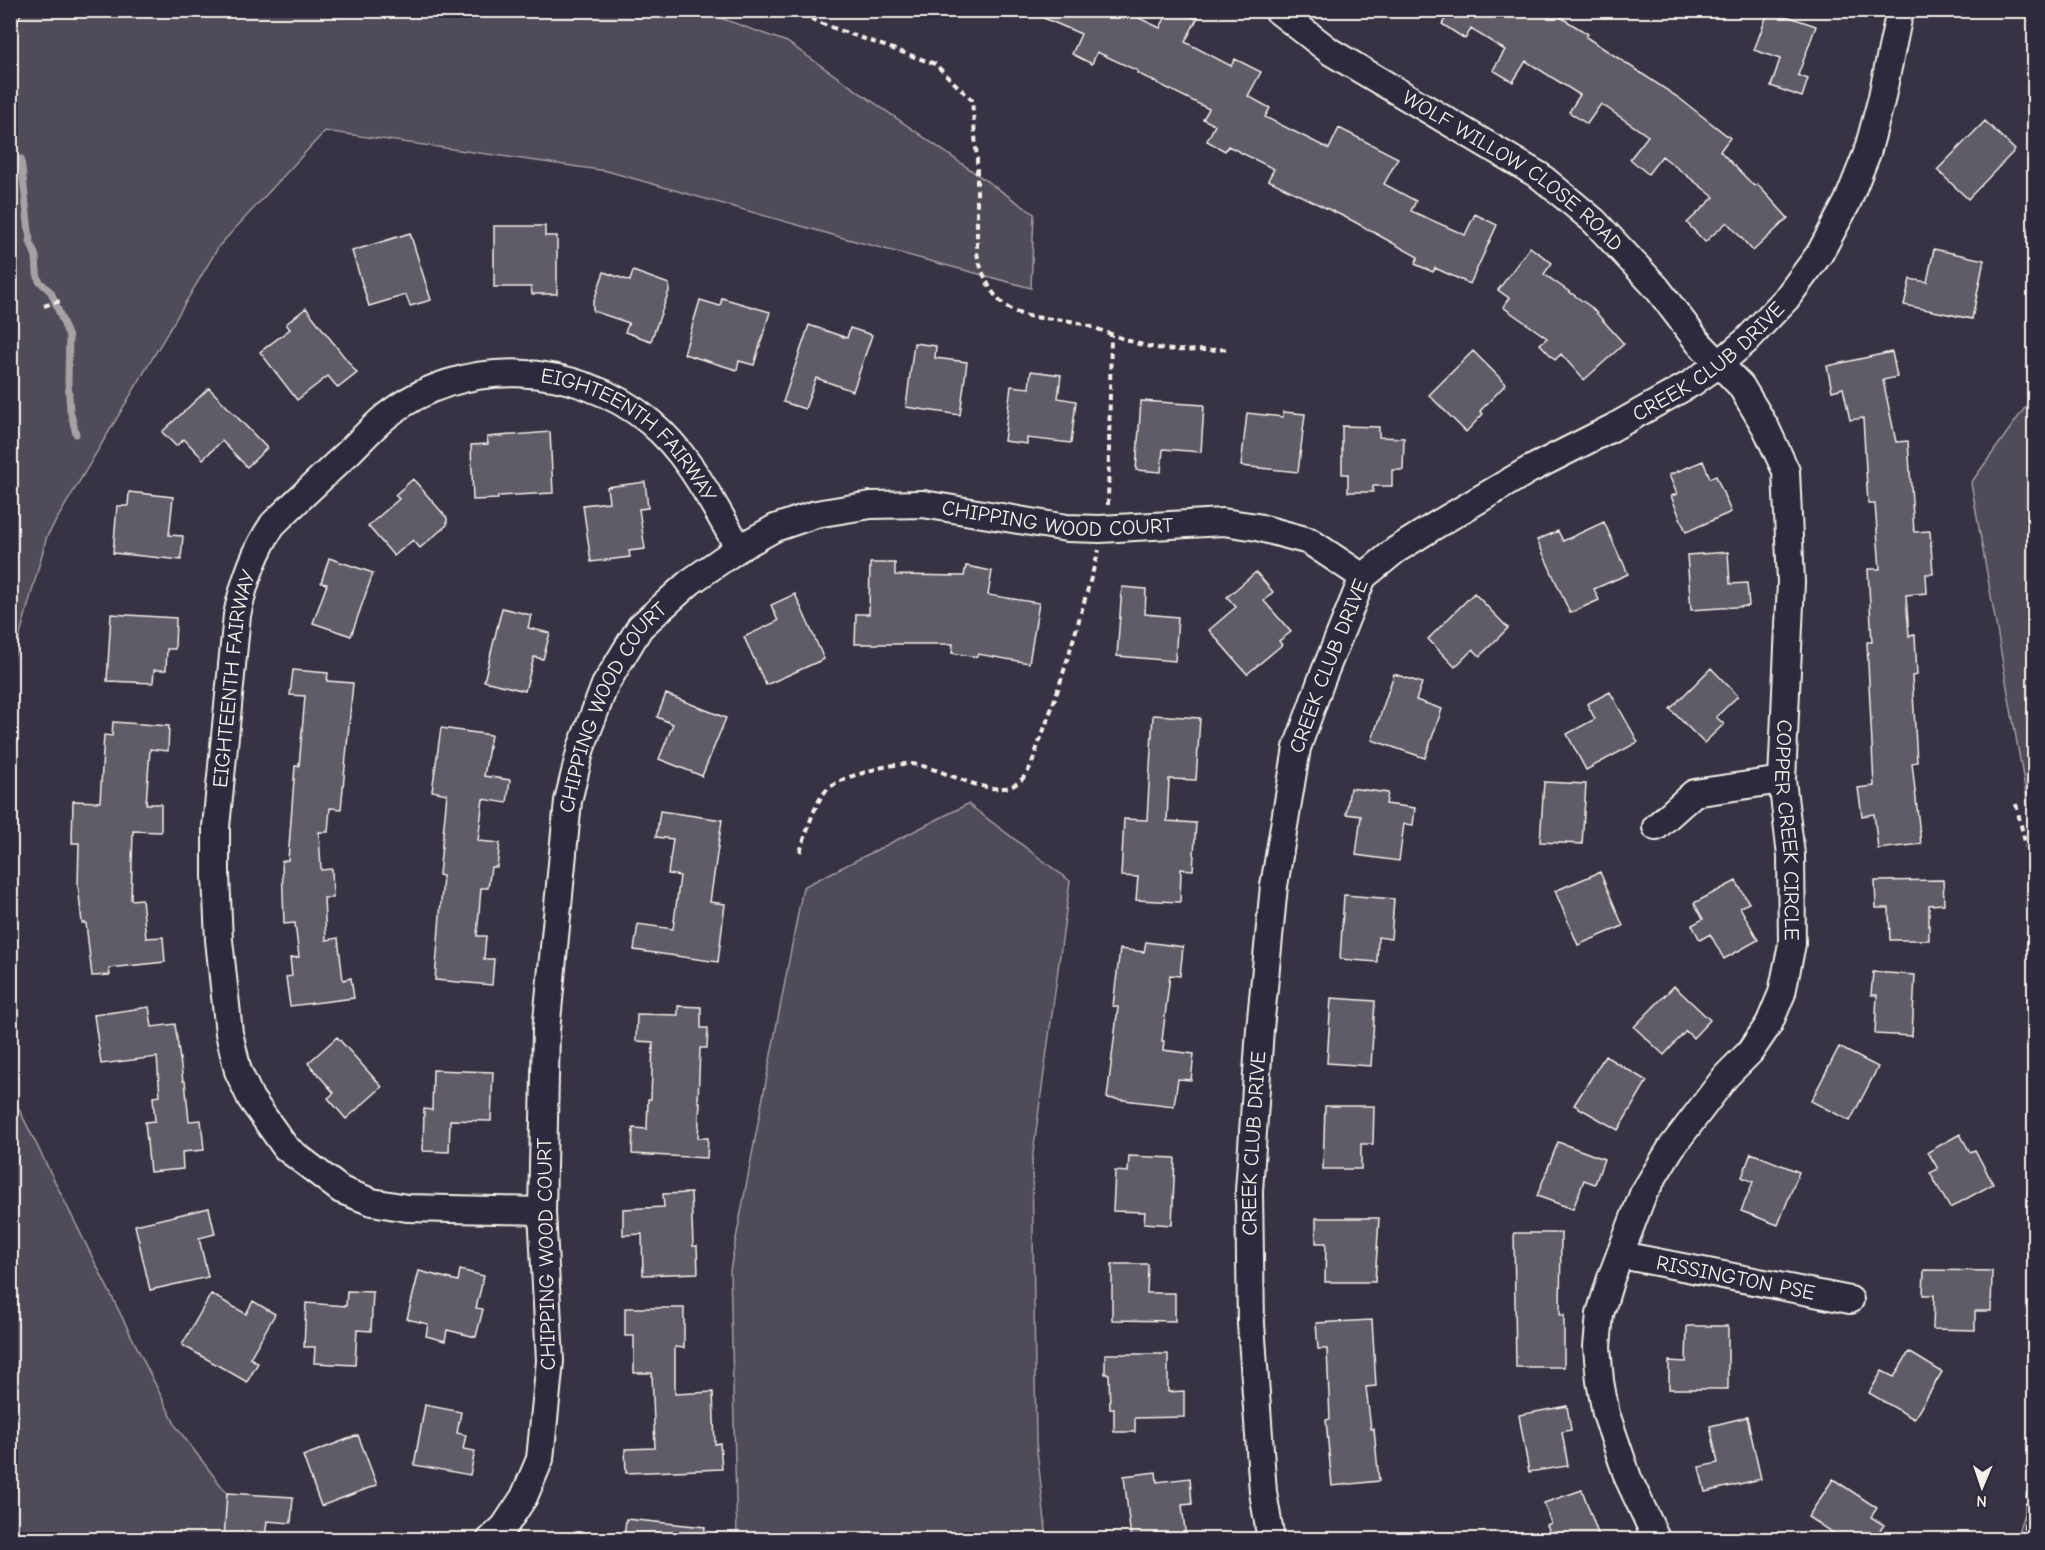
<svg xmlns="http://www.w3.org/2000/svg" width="2045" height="1550" font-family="'Comic Neue',sans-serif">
	<rect width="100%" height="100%" fill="#373244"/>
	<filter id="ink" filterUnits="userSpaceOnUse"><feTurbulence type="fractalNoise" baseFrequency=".0167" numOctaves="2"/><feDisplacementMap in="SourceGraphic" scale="12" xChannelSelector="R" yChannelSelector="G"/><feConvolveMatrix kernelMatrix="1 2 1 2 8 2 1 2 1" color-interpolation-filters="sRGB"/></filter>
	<g filter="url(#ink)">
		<!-- green -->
		<path fill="#504b59" stroke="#a29ea0" stroke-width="1.5" d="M 11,10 L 701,11 L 787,42 L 1034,214 L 1031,288 L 840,237 L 607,171 L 325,131 L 219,246 L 47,536 L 11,668 Z
			M 2034,395 L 2034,839 L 1971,483 Z
			M 968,804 L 1070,881 L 1032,1161 L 1036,1442 L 1047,1539 L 737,1539 L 730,1270 L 803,887 Z
			M 10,1077 L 13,1097 L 177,1428 L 262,1539 L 11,1539 Z
			M 2034,1481 L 2034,1539 L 2016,1539 Z"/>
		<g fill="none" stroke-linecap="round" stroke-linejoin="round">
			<!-- stream -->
			<path stroke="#a6a2a4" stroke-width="7" d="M 21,159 L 30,241 L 36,257 L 37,273 L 39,281 L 51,292 L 69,337 L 68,381 L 70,410 L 76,434"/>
		</g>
		<!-- building -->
		<path fill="#5f5c67" stroke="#f4f1e8" stroke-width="1.5" d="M 1025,10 L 1122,10 L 1160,28 L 1169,10 L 1180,10 L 1197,19 L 1185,42 L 1231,66 L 1235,59 L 1261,72 L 1248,96 L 1270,108 L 1265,117 L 1329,149 L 1339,128 L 1398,158 L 1384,184 L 1416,201 L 1411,211 L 1465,235 L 1475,214 L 1497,225 L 1470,284 L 1435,268 L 1433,272 L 1415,264 L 1418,257 L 1353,221 L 1268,180 L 1274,169 L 1228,146 L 1225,151 L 1207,141 L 1215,125 L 1203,119 L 1209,109 L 1137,73 L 1138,71 L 1097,52 L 1092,64 L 1072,54 L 1081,34 Z
			M 1442,10 L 1549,10 L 1588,34 L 1586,37 L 1679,98 L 1730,138 L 1720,151 L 1754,186 L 1757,184 L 1788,218 L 1753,251 L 1727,222 L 1705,242 L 1687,223 L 1714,197 L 1662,156 L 1648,174 L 1630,159 L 1648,136 L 1601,104 L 1587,124 L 1569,112 L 1580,95 L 1526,61 L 1513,82 L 1493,70 L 1505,50 L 1471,29 L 1465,39 L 1442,24 L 1448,14 Z
			M 1769,10 L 1816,26 L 1798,75 L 1808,79 L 1802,97 L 1771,86 L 1780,59 L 1754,50 Z
			M 1985,121 L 2015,150 L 1968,199 L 1937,170 Z
			M 494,226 L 545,226 L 545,236 L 557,236 L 557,294 L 532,294 L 531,287 L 494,287 Z
			M 410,233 L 431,300 L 410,306 L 406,295 L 369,306 L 352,251 Z
			M 1530,247 L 1552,263 L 1544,274 L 1591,307 L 1624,344 L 1584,380 L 1561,354 L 1555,360 L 1540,344 L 1547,338 L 1503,307 L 1509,298 L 1498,290 Z
			M 1934,249 L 1984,260 L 1972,319 L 1904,305 L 1910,279 L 1927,282 Z
			M 633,271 L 669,284 L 669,291 L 651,341 L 625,332 L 629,323 L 593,311 L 593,303 L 604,272 L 630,281 Z
			M 722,298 L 770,312 L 754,365 L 739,361 L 737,370 L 684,354 L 700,300 L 720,306 Z
			M 306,308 L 357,373 L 338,388 L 328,376 L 297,400 L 260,352 L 290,329 L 286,324 Z
			M 809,325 L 847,338 L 850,328 L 872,335 L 853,391 L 816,378 L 805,409 L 783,402 Z
			M 914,343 L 936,346 L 935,358 L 967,362 L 960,415 L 906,407 Z
			M 1473,351 L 1506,384 L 1480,411 L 1483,414 L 1466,432 L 1429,395 Z
			M 1892,352 L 1897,377 L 1883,380 L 1896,442 L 1908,441 L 1914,532 L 1930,531 L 1933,574 L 1926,574 L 1927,593 L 1906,595 L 1909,636 L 1915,635 L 1917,675 L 1912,676 L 1917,762 L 1912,763 L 1921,844 L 1878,849 L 1874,814 L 1862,816 L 1858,788 L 1874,786 L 1867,642 L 1872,642 L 1868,569 L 1880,569 L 1875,504 L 1868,504 L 1863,418 L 1850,420 L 1843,388 L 1832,391 L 1827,366 Z
			M 1031,371 L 1061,375 L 1058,398 L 1076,401 L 1071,443 L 1027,438 L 1027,444 L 1004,441 L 1011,386 L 1029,388 Z
			M 209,388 L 267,448 L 247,467 L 222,441 L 203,459 L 184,439 L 176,446 L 162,432 Z
			M 1141,401 L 1204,405 L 1201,452 L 1163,449 L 1161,472 L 1136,470 Z
			M 1283,412 L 1305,414 L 1298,472 L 1241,466 L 1247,413 L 1283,417 Z
			M 1342,426 L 1379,427 L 1379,437 L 1404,438 L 1403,470 L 1392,470 L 1392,486 L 1373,486 L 1373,492 L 1348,492 L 1348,474 L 1342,474 Z
			M 550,432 L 553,493 L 498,496 L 498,499 L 473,500 L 471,445 L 488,444 L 487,437 Z
			M 1703,461 L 1710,478 L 1716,476 L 1731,512 L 1686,532 L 1671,496 L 1677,494 L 1669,475 Z
			M 413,479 L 447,518 L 447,525 L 420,548 L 413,540 L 394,556 L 368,526 L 399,499 L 395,495 Z
			M 645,482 L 648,508 L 639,509 L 645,549 L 629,551 L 630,557 L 591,562 L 583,505 L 609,502 L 607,487 Z
			M 129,492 L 173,497 L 169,535 L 183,536 L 181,560 L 113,553 L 117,506 L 128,506 Z
			M 1604,522 L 1621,560 L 1620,560 L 1622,560 L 1628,574 L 1594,589 L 1599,600 L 1570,613 L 1537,540 L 1558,531 L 1563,541 Z
			M 1728,552 L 1730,584 L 1747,583 L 1749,606 L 1691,610 L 1687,555 Z
			M 329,558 L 373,573 L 351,636 L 313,623 L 327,584 L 321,583 Z
			M 870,563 L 895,563 L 895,575 L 964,576 L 966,566 L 992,571 L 988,595 L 1039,603 L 1029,663 L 978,654 L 977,657 L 952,653 L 953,644 L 855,644 L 856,614 L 869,614 Z
			M 1256,572 L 1273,592 L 1264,601 L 1291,632 L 1279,641 L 1282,645 L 1247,674 L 1209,630 L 1236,607 L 1227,597 Z
			M 1122,587 L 1146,589 L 1145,614 L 1178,617 L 1175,661 L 1117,656 Z
			M 1474,593 L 1508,628 L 1480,656 L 1473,649 L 1455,667 L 1428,639 Z
			M 795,594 L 824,659 L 766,685 L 744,637 L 778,621 L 771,605 Z
			M 502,608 L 531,615 L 528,628 L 550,633 L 543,659 L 534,657 L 525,691 L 484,681 Z
			M 111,614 L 176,618 L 175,649 L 167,649 L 166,670 L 154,670 L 153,683 L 107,681 Z
			M 1711,668 L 1738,696 L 1716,717 L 1724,724 L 1704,743 L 1670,709 Z
			M 293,670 L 328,673 L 327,681 L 353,683 L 341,809 L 330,808 L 328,832 L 319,832 L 321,870 L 332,869 L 333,898 L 324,898 L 326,940 L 338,938 L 343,980 L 351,978 L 354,998 L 290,1006 L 286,977 L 292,976 L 290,958 L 299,957 L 295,923 L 284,924 L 282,861 L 288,860 L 295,766 L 299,766 L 305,696 L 290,695 Z
			M 1394,674 L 1422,683 L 1416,700 L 1442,709 L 1425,758 L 1372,740 Z
			M 1610,692 L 1638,742 L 1586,770 L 1567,734 L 1595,719 L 1587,704 Z
			M 666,694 L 726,718 L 702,776 L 659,759 L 673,724 L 657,717 Z
			M 1153,715 L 1200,718 L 1196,780 L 1169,779 L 1167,821 L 1196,823 L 1193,870 L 1181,869 L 1180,902 L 1136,900 L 1138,877 L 1121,876 L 1124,819 L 1147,820 Z
			M 113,722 L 169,726 L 168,751 L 150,749 L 146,804 L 161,804 L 161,832 L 133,831 L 131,900 L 142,899 L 146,938 L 163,937 L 165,962 L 109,968 L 110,975 L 92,976 L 86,923 L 82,923 L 78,885 L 79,843 L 72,843 L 73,801 L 100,802 L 104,735 L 112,736 Z
			M 441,728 L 491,735 L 484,776 L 510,780 L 507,803 L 483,799 L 478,841 L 500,843 L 497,867 L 491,867 L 488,888 L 481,888 L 477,936 L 486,936 L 484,959 L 494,959 L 492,985 L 435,980 L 443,876 L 439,875 L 447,794 L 432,791 Z
			M 1544,782 L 1586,784 L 1582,844 L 1540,842 Z
			M 1350,788 L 1388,793 L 1386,804 L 1415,808 L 1413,825 L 1404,824 L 1399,861 L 1356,855 L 1361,816 L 1346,814 Z
			M 660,811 L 722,820 L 710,902 L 725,904 L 718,962 L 634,950 L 638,924 L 673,929 L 680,876 L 668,874 L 673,839 L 656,837 Z
			M 1600,872 L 1623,926 L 1578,945 L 1555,891 Z
			M 1943,880 L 1944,904 L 1929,905 L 1929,940 L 1890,940 L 1889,908 L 1876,908 L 1875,881 Z
			M 1736,881 L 1749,903 L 1740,907 L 1758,940 L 1724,959 L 1710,934 L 1700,940 L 1692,925 L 1703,919 L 1694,903 Z
			M 1344,895 L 1394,899 L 1391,939 L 1378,937 L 1377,962 L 1340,959 Z
			M 1146,942 L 1183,947 L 1180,976 L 1170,975 L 1162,1041 L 1164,1041 L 1163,1050 L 1194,1054 L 1191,1080 L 1178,1079 L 1174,1106 L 1107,1098 L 1118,1007 L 1113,1006 L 1120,949 L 1144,952 Z
			M 1873,972 L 1915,975 L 1912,1036 L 1875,1034 L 1877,995 L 1871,995 Z
			M 1674,986 L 1710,1020 L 1693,1038 L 1686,1031 L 1664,1055 L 1634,1027 Z
			M 1331,998 L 1375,1001 L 1371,1066 L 1327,1063 Z
			M 678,1006 L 701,1007 L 701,1028 L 708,1028 L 707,1048 L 700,1048 L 698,1102 L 700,1102 L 698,1138 L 708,1138 L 707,1158 L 632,1154 L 633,1128 L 647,1129 L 648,1099 L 651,1099 L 653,1042 L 636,1041 L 637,1014 L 678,1015 Z
			M 149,1007 L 152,1027 L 175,1024 L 183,1081 L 185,1081 L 189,1121 L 201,1120 L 204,1150 L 182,1152 L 183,1169 L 150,1172 L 145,1122 L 155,1121 L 153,1097 L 160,1096 L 157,1057 L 101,1064 L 94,1015 Z
			M 337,1037 L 382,1087 L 346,1119 L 328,1098 L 334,1093 L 308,1063 Z
			M 1839,1047 L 1878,1067 L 1850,1121 L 1811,1101 Z
			M 1605,1056 L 1647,1081 L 1618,1130 L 1574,1105 Z
			M 433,1070 L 493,1072 L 491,1121 L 450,1120 L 449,1152 L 423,1151 L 424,1109 L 432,1110 Z
			M 1325,1106 L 1374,1106 L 1373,1144 L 1361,1144 L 1361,1169 L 1323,1169 Z
			M 1960,1134 L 1970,1152 L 1975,1150 L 1993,1184 L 1950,1208 L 1930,1173 L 1938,1169 L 1928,1152 Z
			M 1558,1142 L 1604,1159 L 1595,1184 L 1584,1180 L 1573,1209 L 1537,1196 Z
			M 1751,1153 L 1799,1172 L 1778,1225 L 1741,1211 L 1753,1182 L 1742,1177 Z
			M 1129,1156 L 1175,1158 L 1172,1225 L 1144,1223 L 1145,1212 L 1113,1211 L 1115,1171 L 1128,1172 Z
			M 691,1193 L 693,1246 L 697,1246 L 698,1273 L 643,1275 L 642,1234 L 623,1235 L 623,1209 L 664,1207 L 663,1194 Z
			M 209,1208 L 215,1234 L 199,1238 L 208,1277 L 150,1290 L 135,1225 Z
			M 1316,1218 L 1379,1218 L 1375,1282 L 1325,1282 L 1326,1243 L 1316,1243 Z
			M 1514,1233 L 1561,1233 L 1560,1315 L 1564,1315 L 1564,1367 L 1516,1367 Z
			M 1112,1264 L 1148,1264 L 1147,1293 L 1175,1293 L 1175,1321 L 1112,1320 Z
			M 460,1270 L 484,1276 L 476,1308 L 483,1309 L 476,1337 L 447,1330 L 445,1341 L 426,1336 L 428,1324 L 407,1319 L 419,1271 L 458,1281 Z
			M 1924,1270 L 1992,1271 L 1991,1311 L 1975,1311 L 1975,1330 L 1933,1329 L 1934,1295 L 1923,1295 Z
			M 347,1291 L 373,1292 L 371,1331 L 357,1330 L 355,1365 L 314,1363 L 315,1347 L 304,1347 L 306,1303 L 346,1306 Z
			M 211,1294 L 246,1314 L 253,1301 L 275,1314 L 250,1358 L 258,1363 L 247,1382 L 182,1345 Z
			M 625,1308 L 684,1308 L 684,1348 L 675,1347 L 675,1394 L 713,1392 L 715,1444 L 720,1443 L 722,1469 L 626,1473 L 625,1449 L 655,1448 L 652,1373 L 634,1373 L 634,1336 L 625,1336 Z
			M 1372,1320 L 1376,1386 L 1366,1387 L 1371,1429 L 1374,1429 L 1379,1481 L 1332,1486 L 1326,1420 L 1330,1419 L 1327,1349 L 1318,1349 L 1316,1323 Z
			M 1687,1326 L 1728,1326 L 1728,1389 L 1669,1389 L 1669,1361 L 1686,1362 Z
			M 1909,1352 L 1942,1372 L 1914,1419 L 1869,1393 L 1882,1371 L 1894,1377 Z
			M 1105,1354 L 1168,1354 L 1168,1392 L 1184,1391 L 1184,1417 L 1135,1418 L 1135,1432 L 1114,1432 L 1114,1409 L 1110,1409 L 1109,1374 L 1105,1374 Z
			M 425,1405 L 461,1412 L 457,1433 L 466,1435 L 463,1449 L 475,1451 L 470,1475 L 414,1465 Z
			M 1567,1406 L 1571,1430 L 1562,1432 L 1568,1466 L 1529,1472 L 1519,1415 Z
			M 1747,1417 L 1761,1479 L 1705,1492 L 1699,1467 L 1718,1463 L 1710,1426 Z
			M 358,1435 L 377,1485 L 321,1506 L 303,1456 Z
			M 1156,1472 L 1157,1482 L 1190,1478 L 1192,1504 L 1182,1505 L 1186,1539 L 1131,1539 L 1124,1476 Z
			M 1833,1479 L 1877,1508 L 1871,1517 L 1884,1525 L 1874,1539 L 1842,1539 L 1808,1517 Z
			M 1582,1490 L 1600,1539 L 1553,1539 L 1547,1525 L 1551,1523 L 1544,1503 Z
			M 227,1493 L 293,1497 L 291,1523 L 267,1521 L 265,1539 L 224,1539 Z
			M 626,1519 L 705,1527 L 704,1539 L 624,1539 Z"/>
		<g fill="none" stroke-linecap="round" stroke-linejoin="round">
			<!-- minor casing -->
			<g stroke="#f4f1e8" stroke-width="30">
				<g id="minor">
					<path id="s1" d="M 1277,10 L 1331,52 L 1540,176 L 1594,221 L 1657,288 L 1698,342 L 1741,386 L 1766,428 L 1786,471 L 1791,582 L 1782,780 L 1791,855 L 1792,944 L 1782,993 L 1769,1024 L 1750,1052 L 1726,1076 L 1671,1148 L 1643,1194 L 1611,1278 L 1600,1314 L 1597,1347 L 1600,1381 L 1606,1414 L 1628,1478 L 1657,1540"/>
					<path d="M 1656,827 L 1694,793 L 1782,780"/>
					<path id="s2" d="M 542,1211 L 407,1208 L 372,1202 L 341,1190 L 286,1148 L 251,1099 L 238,1071 L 229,1033 L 219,940 L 216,876 L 216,827 L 237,615 C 244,582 254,552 273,524 C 298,500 323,476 349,452 C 361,440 372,428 385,417 C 461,355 576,361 650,422 C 690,455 713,505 739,548"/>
					<path id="s3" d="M 1621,1255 L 1850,1300"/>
					<path id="s4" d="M 490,1540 L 504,1527 L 524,1497 L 540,1459 L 550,1361 L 542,1211 L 546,1031 L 568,801 L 581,748 L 605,685 L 640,627 L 690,582 L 739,548 L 775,528 L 816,514 L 871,505 L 923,504 L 1067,528 L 1100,529 L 1223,522 L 1257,527 L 1309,541 L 1363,577"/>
					<path id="s5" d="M 1271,1540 L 1263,1492 L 1251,1324 L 1249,1191 L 1260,1029 L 1274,886 L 1297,748 L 1321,681 L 1363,577 L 1396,550 L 1436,525 L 1529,470 L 1612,428 L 1692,383 L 1719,364 L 1746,341 L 1786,299 L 1820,253 L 1847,203 L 1867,153 L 1881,101 L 1900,10"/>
				</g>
			</g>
			<!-- path -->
			<path stroke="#f4f1e8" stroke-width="4" stroke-dasharray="6 4.5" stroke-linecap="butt" d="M 792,10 L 825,25 L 935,64 L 972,100 L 977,159 L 977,253 C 981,271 989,292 1004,305 C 1024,322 1055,316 1079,323 C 1105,330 1130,344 1157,348 C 1181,352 1206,350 1230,349
				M 10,36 L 21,10
				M 44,306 L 63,300
				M 1108,505 L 1111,335
				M 2016,804 L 2025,842 L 2034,863
				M 800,852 C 806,835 813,807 824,793 C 835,781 848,777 863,773 C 877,768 893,764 908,764 C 938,763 994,805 1020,781 C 1030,773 1034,757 1038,745 C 1063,682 1080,615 1099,550
				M 2024,1540 L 2028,1490 L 2034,1480"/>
			<!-- minor -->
			<use href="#minor" stroke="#2f2a3d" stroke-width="26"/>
		</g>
	</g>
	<g text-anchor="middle" stroke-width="4.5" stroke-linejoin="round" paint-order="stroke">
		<!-- street labels -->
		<g font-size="21" fill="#f4f1e8" stroke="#2f2a3d">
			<text dy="7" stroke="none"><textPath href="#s1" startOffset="286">WOLF WILLOW CLOSE ROAD</textPath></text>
			<text dy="7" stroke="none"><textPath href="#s5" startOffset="1388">CREEK CLUB DRIVE</textPath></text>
			<text dy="7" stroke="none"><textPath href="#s2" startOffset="1352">EIGHTEENTH FAIRWAY</textPath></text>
			<text dy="7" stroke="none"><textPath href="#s4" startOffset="1401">CHIPPING WOOD COURT</textPath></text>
			<text dy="7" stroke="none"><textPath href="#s5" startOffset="884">CREEK CLUB DRIVE</textPath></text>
			<text dy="7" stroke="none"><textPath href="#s2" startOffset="759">EIGHTEENTH FAIRWAY</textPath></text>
			<text dy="7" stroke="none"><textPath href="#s4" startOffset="861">CHIPPING WOOD COURT</textPath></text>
			<text dy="7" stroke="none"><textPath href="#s1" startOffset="1059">COPPER CREEK CIRCLE</textPath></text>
			<text dy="7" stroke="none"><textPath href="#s5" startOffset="398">CREEK CLUB DRIVE</textPath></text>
			<text transform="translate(546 1254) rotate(-91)" y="7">CHIPPING WOOD COURT</text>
			<text dy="7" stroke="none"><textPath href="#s3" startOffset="117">RISSINGTON PSE</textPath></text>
		</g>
	</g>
	<!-- margin -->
	<rect width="2045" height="1550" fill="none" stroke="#2f2a3d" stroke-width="36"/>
	<rect x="18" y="18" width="2009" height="1514" fill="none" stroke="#f4f1e8" stroke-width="2" filter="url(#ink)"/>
	<!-- north arrow -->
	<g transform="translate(1982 1487) rotate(182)" stroke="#2f2a3d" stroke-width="4.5" paint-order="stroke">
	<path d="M0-4.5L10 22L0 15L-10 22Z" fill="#f4f1e8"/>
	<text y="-9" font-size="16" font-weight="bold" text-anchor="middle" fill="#f4f1e8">N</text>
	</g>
</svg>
